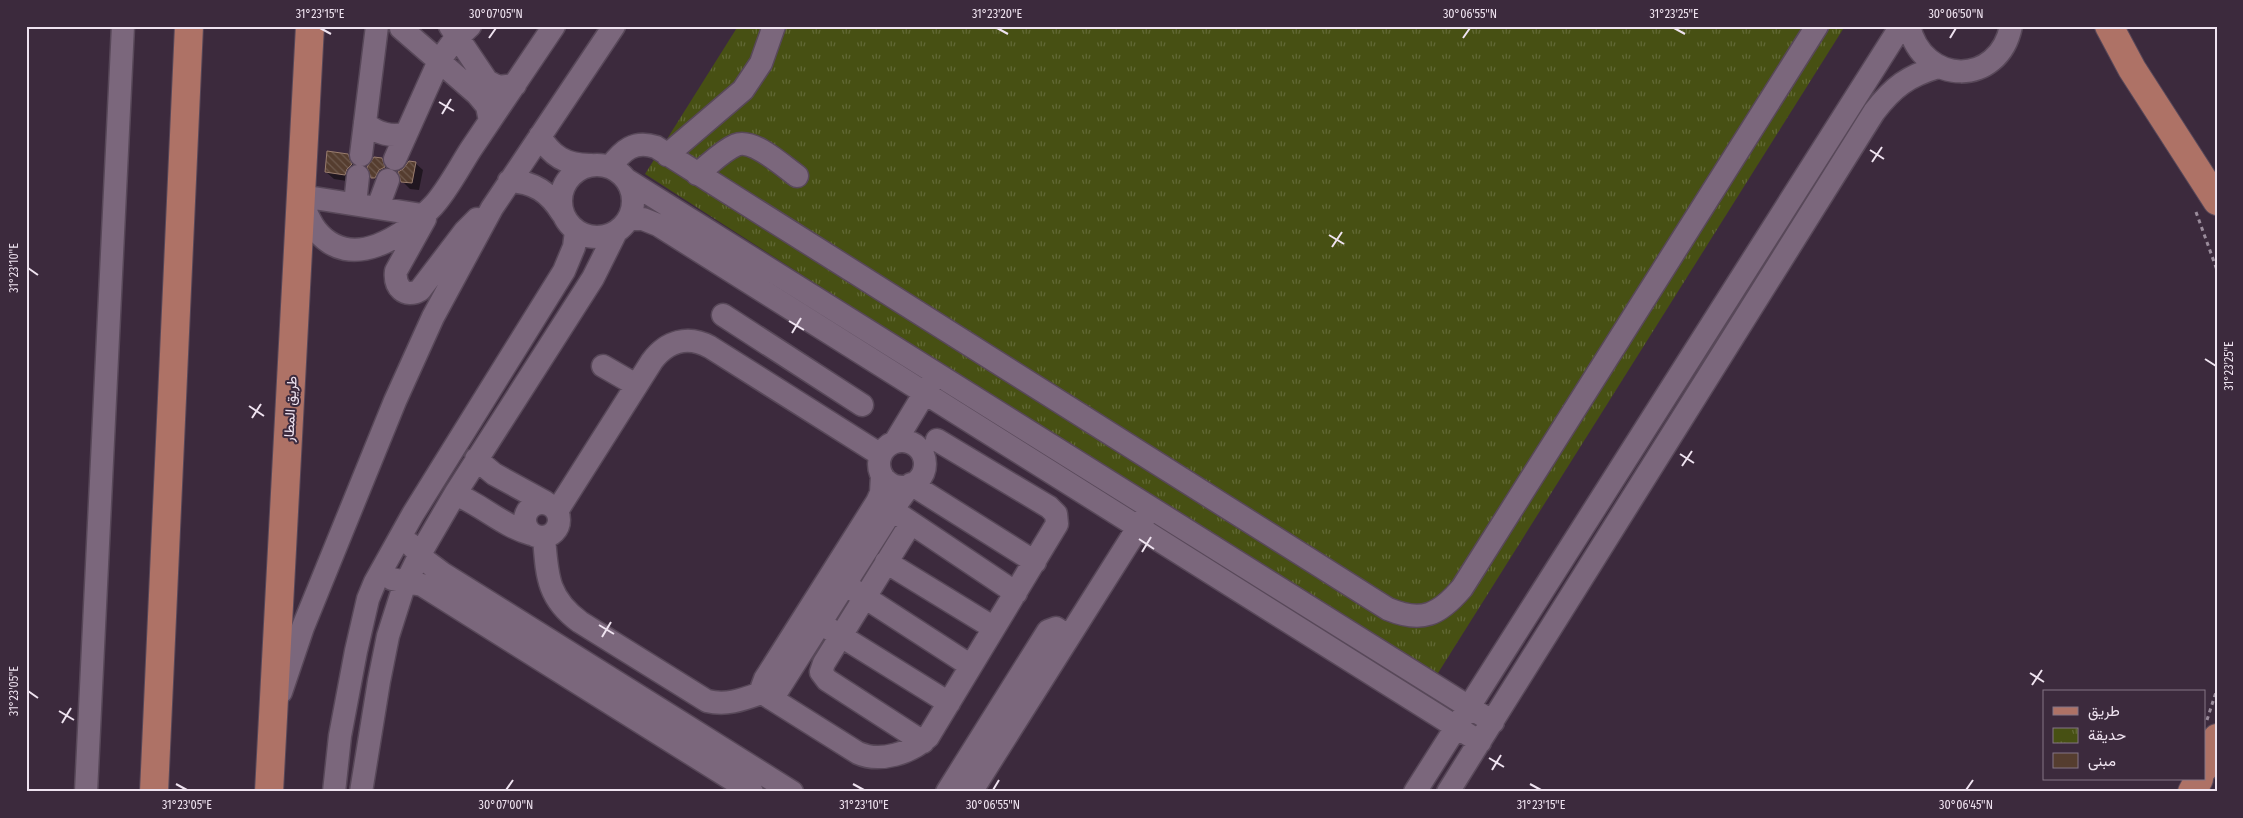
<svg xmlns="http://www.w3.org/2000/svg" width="2243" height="818" font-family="'Fira Sans Condensed',Vazirmatn,sans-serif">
	<defs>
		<pattern id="park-tufts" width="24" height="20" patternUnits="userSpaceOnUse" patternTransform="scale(1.25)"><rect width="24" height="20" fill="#475013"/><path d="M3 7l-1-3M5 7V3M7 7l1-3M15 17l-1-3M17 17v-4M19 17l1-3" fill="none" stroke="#626936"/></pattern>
		<pattern id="building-back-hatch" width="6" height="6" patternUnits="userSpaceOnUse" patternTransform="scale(1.25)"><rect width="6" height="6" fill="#553d2f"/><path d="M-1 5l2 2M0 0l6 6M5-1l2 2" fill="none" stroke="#6e594d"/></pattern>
	</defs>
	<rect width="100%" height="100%" fill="#3c2a3d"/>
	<!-- park -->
	<path fill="url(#park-tufts)" d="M 738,26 L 1845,26 L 1433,681 L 645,174 Z"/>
	<!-- shadow -->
	<path fill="#0007" d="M 347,155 L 355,163 L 359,172 L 353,182 L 334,179 L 326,172 Z
		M 382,159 L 390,167 L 392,175 L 380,185 L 372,177 Z
		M 415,163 L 423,170 L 419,190 L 410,189 L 402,181 Z"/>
	<!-- building -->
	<path fill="url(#building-back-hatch)" stroke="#9a7d6e" d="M 327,151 L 348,154 L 352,164 L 347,169 L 345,175 L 325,172 Z
		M 374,157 L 382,158 L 385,167 L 379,170 L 375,178 L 371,178 L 367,167 Z
		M 409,161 L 416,162 L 412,183 L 401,182 L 398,172 L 403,169 Z"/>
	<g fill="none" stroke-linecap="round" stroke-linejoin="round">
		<!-- minor casing -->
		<g stroke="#584859" stroke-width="25">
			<path id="minor" d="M 450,26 L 487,81 L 498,87 L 515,85
				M 1909,26 C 1923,86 1999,87 2011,26
				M 401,28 L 477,94 L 487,106 L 490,121
				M 365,122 C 374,133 395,139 407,132
				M 540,136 C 551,156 566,165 589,165
				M 361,155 L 377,26
				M 667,155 L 743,90 L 761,63 L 774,26
				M 395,159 L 439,61 L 452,43 L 470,26
				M561 201a36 36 0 1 1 72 0a36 36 0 1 1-72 0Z
				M 610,167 C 623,150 634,140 656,147 L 1388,609 C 1422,623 1439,615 1462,588 L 1817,26
				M 697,174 C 709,165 722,151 736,145 C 753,138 783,166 797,176
				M 627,180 L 1493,722
				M 509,181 C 534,182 549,192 562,213
				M 301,196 L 422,215
				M 301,200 C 306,211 309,221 316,230 C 351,274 405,235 433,206 C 447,191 460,166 471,149 C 499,108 526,67 554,26
				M 355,204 L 358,176
				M 378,207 L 388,180
				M 425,219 L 396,271 C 394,287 405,299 420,290 L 465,231 L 477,219
				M 629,219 L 643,219 L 658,225 L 1480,742
				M 723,315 L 862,405
				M 603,366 L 636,385
				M879 464a23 23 0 1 1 46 0a23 23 0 1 1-46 0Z
				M 895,442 L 932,381
				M 476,459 L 494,474 L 545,502
				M 882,475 L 881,493 L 877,502 L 765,679 L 762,687 L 766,695 L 772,699 L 858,753 C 880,763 911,753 928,737 L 1057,524 L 1056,514 L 1049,507 L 937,440
				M 455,494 C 482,505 503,526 531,534
				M525 520a17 17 0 1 1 34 0a17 17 0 1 1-34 0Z
				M 557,511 L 652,361 C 667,341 688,335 710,347 L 881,455
				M 898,514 L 1016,593
				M 911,523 L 824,663 L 821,672 L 827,680 L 923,742
				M 544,537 C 547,575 547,598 580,622 L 707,701 C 728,706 744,699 764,692
				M 410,544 L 426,561 L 442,573 L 792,792
				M 886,562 L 994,628
				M 392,579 L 422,585 L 752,792
				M 852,589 L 971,666
				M 828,628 L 949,703
				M 281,692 L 303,627 L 395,401 L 433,317 L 492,208 L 614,26
				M 772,699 L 892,510 L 911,484 L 1035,562
				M 86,792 L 123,26
				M 334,792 L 340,736 L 356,651 L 368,599 L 375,582 L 413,514 L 564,271 L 574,247 L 576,231
				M 361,792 L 379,681 L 388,636 L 403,589 L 420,554 L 455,494 L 593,278 L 616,232
				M 947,792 L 1048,631 L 1056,628 L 1069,637
				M 971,792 L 1146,515
				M 1415,792 L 1901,26
				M 1448,792 L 1874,112 C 1893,87 1908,76 1938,67"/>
		</g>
		<!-- major casing -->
		<g stroke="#584859" stroke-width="30">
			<path id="major" d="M 2109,26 L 2132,69 L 2217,201
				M 2204,768 L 2217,738
				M 154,792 L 189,26
				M 269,792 L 310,26
				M 2192,792 L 2199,779"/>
		</g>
		<!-- path -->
		<path stroke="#9a8b9b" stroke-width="3" stroke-dasharray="4 4" stroke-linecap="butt" d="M 2196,212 L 2217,270
			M 2207,720 L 2217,689"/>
		<!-- minor -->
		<use href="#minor" stroke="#7b677c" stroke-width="22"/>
		<!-- major -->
		<use href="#major" stroke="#ae7266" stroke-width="28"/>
	</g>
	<!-- ticks -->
	<path fill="none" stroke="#efe3f0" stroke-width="2" d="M 320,28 L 331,34M 997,28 L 1008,34M 1674,28 L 1685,34M 489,38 L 496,28M 1463,38 L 1470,28M 1950,38 L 1956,28M 439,102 L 454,111M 442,114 L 451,99M 1870,150 L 1884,159M 1872,162 L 1882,147M 1329,235 L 1344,244M 1332,247 L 1342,232M 28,268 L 38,275M 789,321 L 804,330M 792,333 L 801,318M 2205,359 L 2216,366M 249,406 L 264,416M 252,418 L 261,404M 1680,454 L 1694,463M 1682,466 L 1692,451M 1139,539 L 1154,549M 1142,552 L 1151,537M 599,625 L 614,634M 602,637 L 611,622M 2030,673 L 2044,682M 2032,685 L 2042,670M 28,691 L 38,698M 59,711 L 74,720M 62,723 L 71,708M 1489,758 L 1504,767M 1492,770 L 1501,755M 176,784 L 187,790M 853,784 L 864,790M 1530,784 L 1541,790M 506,790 L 513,780M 993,790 L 999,780M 1966,790 L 1973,780"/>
	<g text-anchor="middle" stroke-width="4" stroke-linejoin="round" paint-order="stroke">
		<!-- street labels -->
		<g font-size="14" fill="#efe3f0" stroke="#3c2a3d">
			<text transform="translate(290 409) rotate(-87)" y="5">طريق المطار</text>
		</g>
	</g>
	<!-- border -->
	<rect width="2243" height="818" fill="none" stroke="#3c2a3d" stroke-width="55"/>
	<!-- legend -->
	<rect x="2043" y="690" width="162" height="90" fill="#3c2a3d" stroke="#847485"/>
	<rect x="2053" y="707" width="25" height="8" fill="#ae7266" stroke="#847485"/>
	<text x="2088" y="716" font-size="15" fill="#efe3f0">طريق</text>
	<rect x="2053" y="728" width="25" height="15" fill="url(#park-tufts)" stroke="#847485"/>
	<text x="2088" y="740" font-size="15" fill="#efe3f0">حديقة</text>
	<rect x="2053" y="753" width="25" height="15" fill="#553d2f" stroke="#847485"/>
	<text x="2088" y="766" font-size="15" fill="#efe3f0">مبنى</text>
	<rect x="28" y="28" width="2188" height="762" fill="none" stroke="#efe3f0" stroke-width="2"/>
	<g font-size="12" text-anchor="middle" fill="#efe3f0">
		<text x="320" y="18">31°23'15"E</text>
		<text x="496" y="18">30°07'05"N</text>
		<text x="997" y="18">31°23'20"E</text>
		<text x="1470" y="18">30°06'55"N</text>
		<text x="1674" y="18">31°23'25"E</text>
		<text x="1956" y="18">30°06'50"N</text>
		<text transform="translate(14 268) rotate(-90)" y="4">31°23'10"E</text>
		<text transform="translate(2229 366) rotate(-90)" y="4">31°23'25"E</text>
		<text transform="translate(14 691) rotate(-90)" y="4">31°23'05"E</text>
		<text x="187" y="809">31°23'05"E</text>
		<text x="506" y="809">30°07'00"N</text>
		<text x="864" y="809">31°23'10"E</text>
		<text x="993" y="809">30°06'55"N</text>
		<text x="1541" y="809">31°23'15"E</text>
		<text x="1966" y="809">30°06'45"N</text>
	</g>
</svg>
